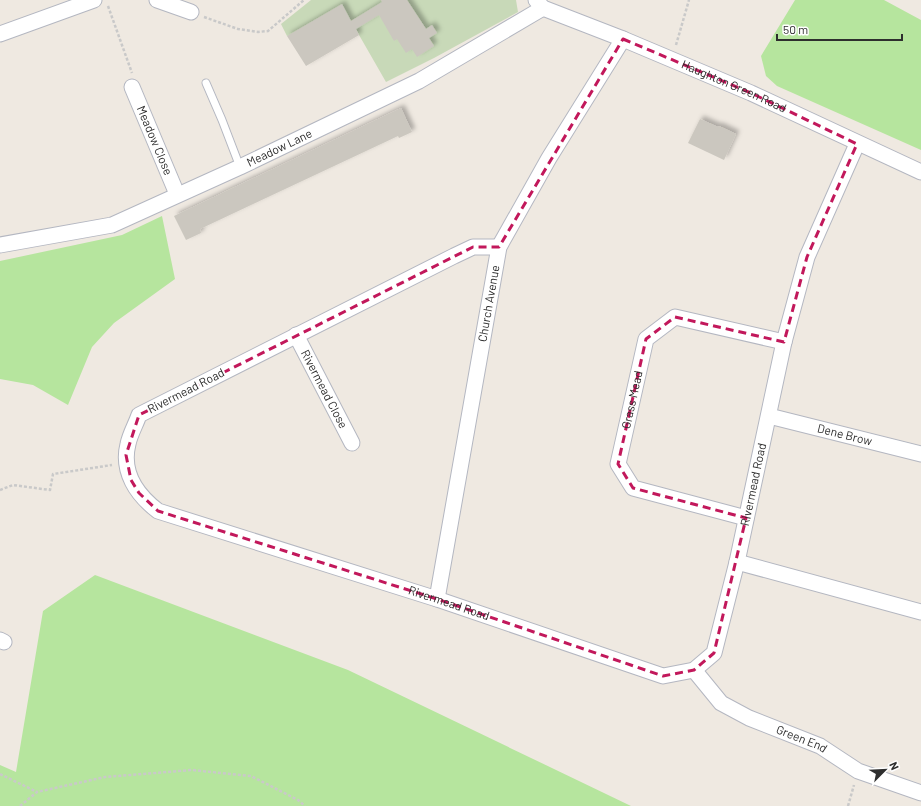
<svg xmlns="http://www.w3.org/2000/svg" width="921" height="806" font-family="Barlow,sans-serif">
	<defs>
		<filter id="shadow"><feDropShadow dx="3.5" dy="-3.5" stdDeviation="2" flood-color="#0004"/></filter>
	</defs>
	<rect width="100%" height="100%" fill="#efe9e1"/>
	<!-- green -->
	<path fill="#b6e59e" d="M 795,0 L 884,0 L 921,20 L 921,150 L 777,86 L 766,76 L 761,56 Z
		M 162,216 L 175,279 L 114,323 L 92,347 L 68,405 L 33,385 L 0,379 L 0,261 L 122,235 Z
		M 95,575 L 348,670 L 631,806 L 0,806 L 0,765 L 16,772 L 43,611 Z"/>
	<!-- cemetery -->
	<path fill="#c8d9b8" d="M 311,0 L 516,0 L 518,12 L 434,58 L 386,82 L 351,21 L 287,36 L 281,24 Z"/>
	<!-- building -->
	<path fill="#cbc7bf" filter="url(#shadow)" d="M 381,0 L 407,0 L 426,29 L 432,25 L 437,33 L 429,38 L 434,46 L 417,57 L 412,49 L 406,53 L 397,39 L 394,41 L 379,15 L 356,29 L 359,35 L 306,66 L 287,36 L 342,4 L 351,21 L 382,2 Z
		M 401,108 L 412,132 L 399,138 L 398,136 L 200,229 L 201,233 L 186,240 L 174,216 Z
		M 700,119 L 718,127 L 719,126 L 736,134 L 724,160 L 688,143 Z"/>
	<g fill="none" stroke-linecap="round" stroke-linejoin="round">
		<!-- service casing -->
		<g stroke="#b4b7c1" stroke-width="9">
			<path id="service" d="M 206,83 L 222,120 L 240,167"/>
		</g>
		<!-- minor casing -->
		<g stroke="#b4b7c1" stroke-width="17">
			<g id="minor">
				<path d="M 157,0 L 191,12"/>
				<path id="s1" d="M 536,0 L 543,8 L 623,39 L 751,93 L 921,172"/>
				<path d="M 0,34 L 94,0"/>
				<path id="s2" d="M 132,87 L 177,194"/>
				<path id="s3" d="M 0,245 L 112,225 L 240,167 L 419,81 L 543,8"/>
				<path id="s4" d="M 499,247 L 473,247 L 454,256 L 139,415 C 136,424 130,434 128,444 C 121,472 137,495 158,511 L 437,599 L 663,676 L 694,670 L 714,653 L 737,562 L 784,342 L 807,257 L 857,144"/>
				<path id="s5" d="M 296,335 L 352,443"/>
				<path id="s6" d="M 769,416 L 921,454"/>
				<path id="s7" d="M 746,518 L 633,488 L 618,464 L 646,339 L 675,317 L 784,342"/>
				<path d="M 737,562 L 921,612"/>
				<path id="s8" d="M 437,599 L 499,247 L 549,158 L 623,39"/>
				<path d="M 0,640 L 4,642"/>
				<path id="s9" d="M 694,670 L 721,703 L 749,718 L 820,746 L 858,771 L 921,793"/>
			</g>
		</g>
		<!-- path -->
		<path stroke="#c9c9c9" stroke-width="2.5" stroke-dasharray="3 2" stroke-linecap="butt" d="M 108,6 L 132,73
			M 204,17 L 238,29 L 258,32 L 268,31 L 304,0
			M 676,45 L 689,0
			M 0,490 L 13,485 L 50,490 L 53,474 L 112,465
			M 0,774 L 37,792
			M 20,806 L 37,792 L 105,777 L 192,770 L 251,776 L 298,800 L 305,806
			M 848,806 L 854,785"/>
		<!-- service -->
		<use href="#service" stroke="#fff" stroke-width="7"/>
		<!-- minor -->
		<use href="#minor" stroke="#fff" stroke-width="15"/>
	</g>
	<!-- marked area -->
	<path fill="none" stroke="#c2185b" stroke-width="3" stroke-dasharray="8 5" stroke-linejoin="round" d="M 623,39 L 751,93 L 857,144 L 807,257 L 784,342 L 675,317 L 646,339 L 618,464 L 633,488 L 746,518 L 714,653 L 694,670 L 663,676 L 437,599 L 158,511 L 139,493 L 131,480 L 126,455 L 139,415 L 473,247 L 499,247 Z"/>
	<g text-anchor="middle" stroke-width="4" stroke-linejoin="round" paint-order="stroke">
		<!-- street labels -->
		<g font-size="12" fill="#2e2e2e" stroke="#fff">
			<text dy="4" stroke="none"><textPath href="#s1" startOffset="217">Haughton Green Road</textPath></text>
			<text dy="4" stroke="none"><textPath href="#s2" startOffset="58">Meadow Close</textPath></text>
			<text dy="4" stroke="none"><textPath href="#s3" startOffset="298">Meadow Lane</textPath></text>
			<text dy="4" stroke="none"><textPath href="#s8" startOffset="300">Church Avenue</textPath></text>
			<text dy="4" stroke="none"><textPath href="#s5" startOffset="61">Rivermead Close</textPath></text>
			<text transform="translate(186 391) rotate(-27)" y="4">Rivermead Road</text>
			<text dy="4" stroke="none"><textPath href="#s7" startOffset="211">Grass Mead</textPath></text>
			<text dy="4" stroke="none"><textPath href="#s6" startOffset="78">Dene Brow</textPath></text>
			<text dy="4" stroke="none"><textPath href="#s4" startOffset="1271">Rivermead Road</textPath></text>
			<text dy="4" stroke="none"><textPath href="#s4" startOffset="814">Rivermead Road</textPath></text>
			<text dy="4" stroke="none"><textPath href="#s9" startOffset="131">Green End</textPath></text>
		</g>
	</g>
	<!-- north arrow -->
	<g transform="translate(885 770) rotate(66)" stroke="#ffffff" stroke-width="3" paint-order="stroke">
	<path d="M0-3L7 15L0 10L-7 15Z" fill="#2e2e2e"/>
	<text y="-6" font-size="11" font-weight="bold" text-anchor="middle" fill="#2e2e2e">N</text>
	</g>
	<!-- scale -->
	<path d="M777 34v6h125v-6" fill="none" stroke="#2e2e2e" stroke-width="2"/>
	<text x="783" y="34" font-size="12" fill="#2e2e2e" stroke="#ffffff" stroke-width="3" paint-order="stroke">50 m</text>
</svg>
